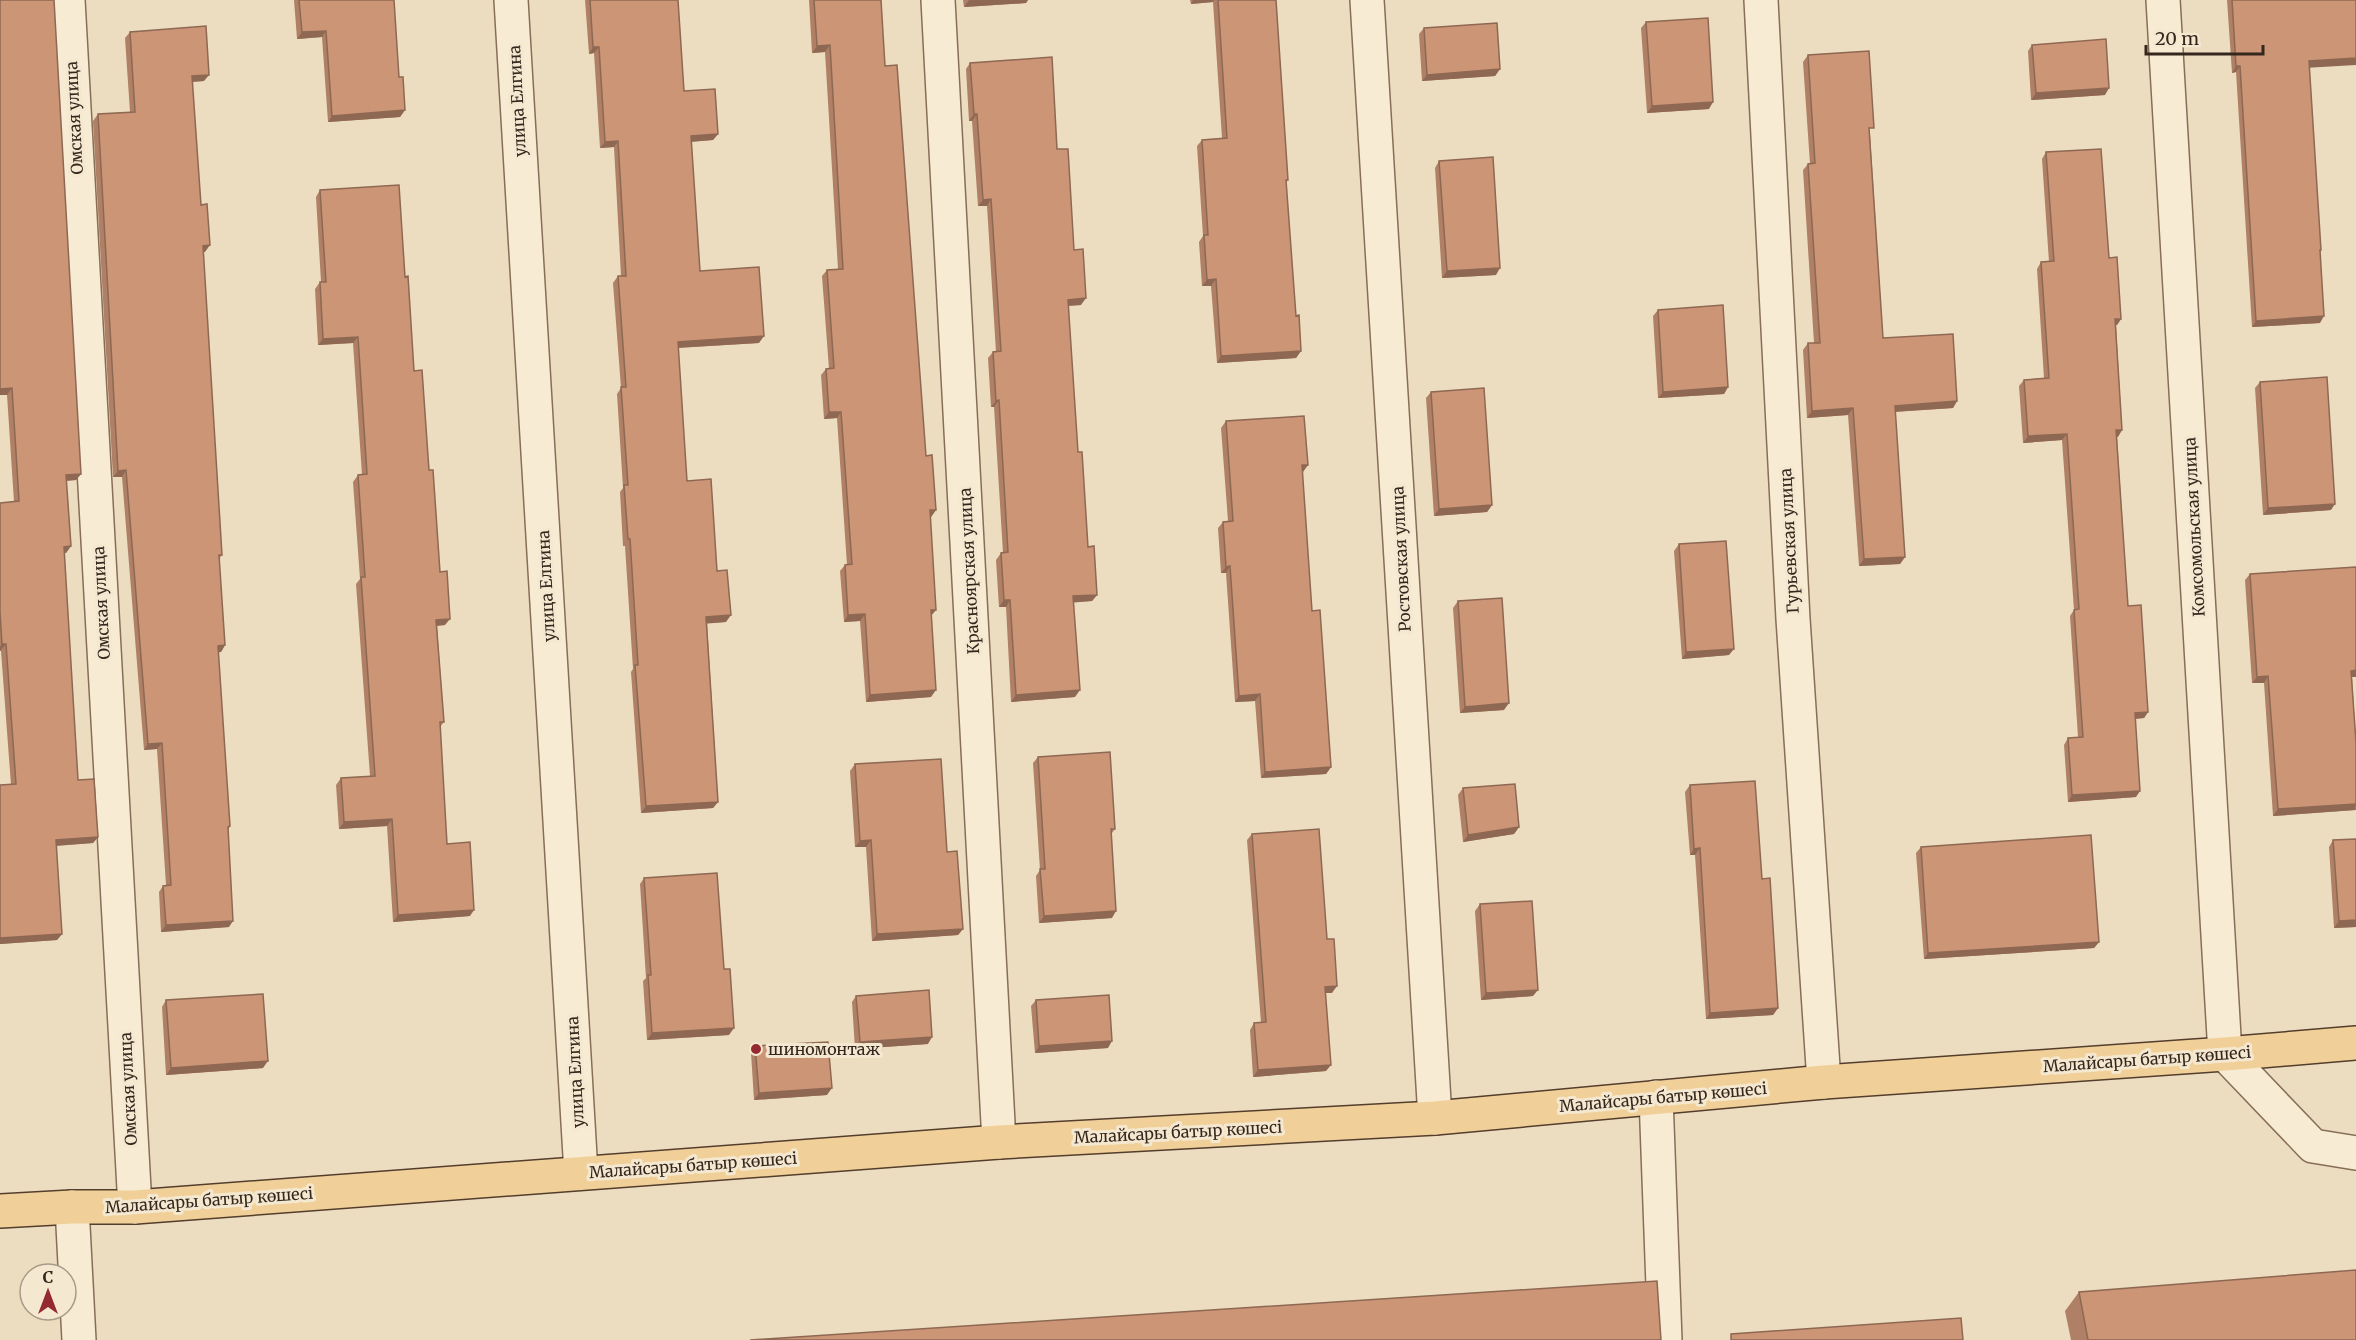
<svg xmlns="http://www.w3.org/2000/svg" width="2356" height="1340" font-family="Merriweather,serif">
	<rect width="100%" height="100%" fill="#edddc0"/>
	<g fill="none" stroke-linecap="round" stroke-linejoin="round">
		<!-- minor casing -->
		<g stroke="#866e58" stroke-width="36">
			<path id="minor" d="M 68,0 L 135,1207
				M 511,0 L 581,1173
				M 938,0 L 999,1142
				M 1367,0 L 1435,1118
				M 1761,0 L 1793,619 L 1824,1082
				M 2163,0 L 2225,1054 L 2313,1146 L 2356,1153
				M 1656,1097 L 1665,1340
				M 72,1207 L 79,1340"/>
		</g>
		<!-- major casing -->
		<g stroke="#533d2d" stroke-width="36">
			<path id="major" d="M 0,1211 L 72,1207 L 135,1207 L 999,1142 L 1435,1118 L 1824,1082 L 2225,1054 L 2356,1043"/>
		</g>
		<!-- minor -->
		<use href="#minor" stroke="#f8ebd3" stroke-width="33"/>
		<!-- major -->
		<use href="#major" stroke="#f0d098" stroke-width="33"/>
	</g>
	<!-- wall -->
	<path fill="#af8065" d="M 0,0 L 81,474 L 76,480 L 66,481 L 71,546 L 66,553 L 64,553 L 78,780 L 98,837 L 93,843 L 56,846 L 62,934 L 57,940 L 0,944 L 0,785 L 11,785 L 1,651 L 0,651 L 0,503 L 14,502 L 7,395 Z
		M 294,0 L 394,0 L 399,77 L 405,110 L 400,117 L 328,122 L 322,37 L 297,39 Z
		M 585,0 L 678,0 L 684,91 L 718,134 L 713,140 L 691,142 L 700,271 L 759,343 L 678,348 L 687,481 L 717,571 L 726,622 L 707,623 L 718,802 L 713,808 L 641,813 L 631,672 L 633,669 L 625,546 L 623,546 L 620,492 L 623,488 L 617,394 L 621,388 L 613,283 L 618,276 L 621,276 L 614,147 L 600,148 L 594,53 L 589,54 Z
		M 809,0 L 881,0 L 885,66 L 926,456 L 936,510 L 931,517 L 930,517 L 931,697 L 866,702 L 860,621 L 844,622 L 840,571 L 845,565 L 847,565 L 837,418 L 824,419 L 821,375 L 826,369 L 829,369 L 822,276 L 827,270 L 838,269 L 825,52 L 812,53 Z
		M 963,0 L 1028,0 L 1026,3 L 964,7 Z
		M 1190,0 L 1276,0 L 1288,180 L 1286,183 L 1296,316 L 1301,351 L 1296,358 L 1217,363 L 1211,286 L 1202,286 L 1199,242 L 1203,236 L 1197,146 L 1202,140 L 1222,138 L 1213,2 L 1191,4 Z
		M 2227,0 L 2356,0 L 2309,68 L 2321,250 L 2320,253 L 2320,323 L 2252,327 L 2236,72 L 2232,73 Z
		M 1646,22 L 1709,109 L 1647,113 L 1641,28 Z
		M 1424,28 L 1500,69 L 1495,76 L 1422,81 L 1419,34 Z
		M 130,32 L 204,81 L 192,82 L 201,205 L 205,252 L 203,252 L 222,555 L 219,559 L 225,645 L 221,652 L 218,652 L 230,826 L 228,830 L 229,927 L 161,932 L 159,892 L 163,886 L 166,885 L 157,749 L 144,750 L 122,477 L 113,477 L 93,121 L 98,114 L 130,112 L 125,38 Z
		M 2032,45 L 2105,95 L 2031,100 L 2028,51 Z
		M 1808,55 L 1870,134 L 1883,338 L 1957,401 L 1953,408 L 1895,412 L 1905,557 L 1900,564 L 1859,566 L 1848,415 L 1807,418 L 1803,350 L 1808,343 L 1814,343 L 1803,170 L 1808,164 L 1810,164 L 1803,62 Z
		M 970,63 L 1057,149 L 1074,250 L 1081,305 L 1068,306 L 1078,452 L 1088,547 L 1097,595 L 1092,601 L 1073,602 L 1075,697 L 1011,702 L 1006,607 L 999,607 L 996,560 L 1001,553 L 1003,553 L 994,407 L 991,407 L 988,358 L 993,352 L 996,352 L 987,206 L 978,206 L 972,121 L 969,121 L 966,69 Z
		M 2046,152 L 2109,258 L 2121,319 L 2117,325 L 2116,325 L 2122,430 L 2117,437 L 2128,606 L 2148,712 L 2144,718 L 2135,719 L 2136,797 L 2068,802 L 2064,745 L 2068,738 L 2078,737 L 2070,616 L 2074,610 L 2062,440 L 2023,443 L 2019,386 L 2024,380 L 2044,378 L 2037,269 L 2041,262 L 2049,262 L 2042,159 Z
		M 1439,161 L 1496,275 L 1442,278 L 1435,168 Z
		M 320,190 L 405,277 L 414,371 L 429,470 L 445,625 L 437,626 L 444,722 L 440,727 L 447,844 L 470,916 L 393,922 L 387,826 L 339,829 L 336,785 L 341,778 L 370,776 L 356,584 L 360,579 L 353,482 L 358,475 L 362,475 L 353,343 L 318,345 L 315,289 L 320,282 L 321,282 L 316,197 Z
		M 1658,310 L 1728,387 L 1724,394 L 1658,398 L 1653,316 Z
		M 2260,382 L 2331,510 L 2263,515 L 2255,388 Z
		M 1431,392 L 1492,505 L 1487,512 L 1434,516 L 1426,398 Z
		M 1226,421 L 1308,465 L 1302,472 L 1312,611 L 1331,767 L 1326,774 L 1261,778 L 1255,701 L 1235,702 L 1226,573 L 1221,573 L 1218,528 L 1223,522 L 1228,521 L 1221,428 Z
		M 1679,544 L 1729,655 L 1682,659 L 1674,551 Z
		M 2356,567 L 2356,677 L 2352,677 L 2356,742 L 2356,810 L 2273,816 L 2264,683 L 2252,683 L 2245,580 L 2250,574 Z
		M 1458,601 L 1504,710 L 1460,713 L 1453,608 Z
		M 1038,757 L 1115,829 L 1112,833 L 1112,918 L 1039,923 L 1036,876 L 1040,870 L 1033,763 Z
		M 855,764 L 947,852 L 963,929 L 958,935 L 872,941 L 866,847 L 855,847 L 850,771 Z
		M 1690,785 L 1762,879 L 1778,1008 L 1773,1015 L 1706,1019 L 1695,855 L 1690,855 L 1685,792 Z
		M 1463,788 L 1519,827 L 1514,834 L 1463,842 L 1458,795 Z
		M 1252,834 L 1327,939 L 1332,993 L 1326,993 L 1326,1071 L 1253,1077 L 1250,1030 L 1254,1023 L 1261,1023 L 1247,840 Z
		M 2356,839 L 2356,927 L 2334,928 L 2329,847 L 2333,840 Z
		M 1921,847 L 2099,942 L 2094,948 L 1924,959 L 1916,853 Z
		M 644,878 L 729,1035 L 647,1040 L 643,981 L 646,978 L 640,884 Z
		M 1480,904 L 1533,996 L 1481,1000 L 1475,911 Z
		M 856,996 L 928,1044 L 855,1049 L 852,1002 Z
		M 166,1000 L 263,1068 L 166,1075 L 162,1007 Z
		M 1036,1000 L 1108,1048 L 1035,1053 L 1031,1006 Z
		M 755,1046 L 827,1095 L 754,1100 L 751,1053 Z
		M 2079,1292 L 2356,1340 L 2071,1340 L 2065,1311 Z"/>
	<!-- shaded-wall -->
	<path fill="#8e6853" d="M 969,0 L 1028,0 L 1026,3 L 964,7 Z
		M 1193,0 L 1214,0 L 1213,2 L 1191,4 Z
		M 326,31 L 322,37 L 297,39 L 302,32 Z
		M 830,45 L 825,52 L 812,53 L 817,46 Z
		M 593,47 L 599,47 L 594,53 L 589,54 Z
		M 2356,58 L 2356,65 L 2304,68 L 2309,61 Z
		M 2236,66 L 2240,66 L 2236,72 L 2232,73 Z
		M 1500,69 L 1495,76 L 1422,81 L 1427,75 Z
		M 209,75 L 204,81 L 187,82 L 192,76 Z
		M 2109,88 L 2105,95 L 2031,100 L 2036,93 Z
		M 1713,102 L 1709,109 L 1647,113 L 1652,106 Z
		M 405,110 L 400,117 L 328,122 L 332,116 Z
		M 974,114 L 977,114 L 972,121 L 969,121 Z
		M 718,134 L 713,140 L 686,142 L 691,136 Z
		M 618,141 L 614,147 L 600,148 L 605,142 Z
		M 991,199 L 987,206 L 978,206 L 983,200 Z
		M 210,245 L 205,252 L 198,252 L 203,246 Z
		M 1500,268 L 1496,275 L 1442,278 L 1447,271 Z
		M 1216,279 L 1211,286 L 1202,286 L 1207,280 Z
		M 1086,298 L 1081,305 L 1063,306 L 1068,300 Z
		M 2324,316 L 2320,323 L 2252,327 L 2256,321 Z
		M 2115,319 L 2121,319 L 2117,325 L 2111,326 Z
		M 764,336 L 759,343 L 673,348 L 678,342 Z
		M 358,337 L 353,343 L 318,345 L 323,339 Z
		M 1301,351 L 1296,358 L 1217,363 L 1221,356 Z
		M 1728,387 L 1724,394 L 1658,398 L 1663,392 Z
		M 12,388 L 7,395 L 0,395 L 0,389 Z
		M 999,400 L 994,407 L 991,407 L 996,401 Z
		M 1957,401 L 1953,408 L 1890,412 L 1895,406 Z
		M 1853,408 L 1848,415 L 1807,418 L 1812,411 Z
		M 829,412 L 841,412 L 837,418 L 824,419 Z
		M 2116,430 L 2122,430 L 2118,437 L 2112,437 Z
		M 2067,434 L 2062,440 L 2023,443 L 2028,436 Z
		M 1302,465 L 1308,465 L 1303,472 L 1297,472 Z
		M 126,470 L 122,477 L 113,477 L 118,471 Z
		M 81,474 L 76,480 L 61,481 L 66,475 Z
		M 2335,504 L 2331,510 L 2263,515 L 2268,508 Z
		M 1492,505 L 1487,512 L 1434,516 L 1439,509 Z
		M 930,510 L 936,510 L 931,517 L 925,517 Z
		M 71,546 L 66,553 L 59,554 L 64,547 Z
		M 1905,557 L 1900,564 L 1859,566 L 1864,559 Z
		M 1230,566 L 1226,573 L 1221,573 L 1226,567 Z
		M 1097,595 L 1092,601 L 1068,603 L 1073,596 Z
		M 1004,600 L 1010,600 L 1006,607 L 999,607 Z
		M 931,610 L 936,610 L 931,616 Z
		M 865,614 L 860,621 L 844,622 L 848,615 Z
		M 731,615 L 726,622 L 702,624 L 706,617 Z
		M 450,619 L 445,625 L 432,626 L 436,620 Z
		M 2,644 L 6,644 L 0,651 L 0,647 Z
		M 225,645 L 221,652 L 213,653 L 218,646 Z
		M 1734,649 L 1729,655 L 1682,659 L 1686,652 Z
		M 2356,670 L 2356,677 L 2346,677 L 2351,671 Z
		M 2268,676 L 2264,683 L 2252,683 L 2257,677 Z
		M 936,690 L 931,697 L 866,702 L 870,695 Z
		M 1080,690 L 1075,697 L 1011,702 L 1016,695 Z
		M 1260,694 L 1255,701 L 1235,702 L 1239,696 Z
		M 1509,703 L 1504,710 L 1460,713 L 1465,707 Z
		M 2148,712 L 2144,718 L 2130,719 L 2135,713 Z
		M 162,743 L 157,749 L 144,750 L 148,744 Z
		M 1331,767 L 1326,774 L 1261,778 L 1265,772 Z
		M 2140,791 L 2136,797 L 2068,802 L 2072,795 Z
		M 718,802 L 713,808 L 641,813 L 646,806 Z
		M 2356,804 L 2355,810 L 2273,816 L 2278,809 Z
		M 392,819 L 387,826 L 339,829 L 344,822 Z
		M 1519,827 L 1514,834 L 1463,842 L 1468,835 Z
		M 98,837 L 93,843 L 51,846 L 56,840 Z
		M 871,840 L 866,847 L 855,847 L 860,841 Z
		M 1700,848 L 1695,855 L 1690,855 L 1694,849 Z
		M 474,910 L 470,916 L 393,922 L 398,915 Z
		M 1116,911 L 1112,918 L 1039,923 L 1044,916 Z
		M 2356,920 L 2356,927 L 2334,928 L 2339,921 Z
		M 233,921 L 229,927 L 161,932 L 166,925 Z
		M 963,929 L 958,935 L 872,941 L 877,934 Z
		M 62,934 L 57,940 L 0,944 L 0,938 Z
		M 2099,942 L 2094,948 L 1924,959 L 1928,953 Z
		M 1337,986 L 1332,993 L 1321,993 L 1325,987 Z
		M 1538,990 L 1533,996 L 1481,1000 L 1486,993 Z
		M 1778,1008 L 1773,1015 L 1706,1019 L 1710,1013 Z
		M 734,1028 L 729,1035 L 647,1040 L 652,1033 Z
		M 932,1037 L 928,1044 L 855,1049 L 860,1042 Z
		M 1112,1041 L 1108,1048 L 1035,1053 L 1039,1046 Z
		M 268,1061 L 263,1068 L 166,1075 L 171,1068 Z
		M 1331,1065 L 1326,1071 L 1253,1077 L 1258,1070 Z
		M 832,1088 L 827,1095 L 754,1100 L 759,1093 Z"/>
	<!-- building -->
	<path fill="#cb9576" stroke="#8e6853" stroke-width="1.5" d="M 0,0 L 54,0 L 81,474 L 66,475 L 71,546 L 64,547 L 78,780 L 94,779 L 98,837 L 56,840 L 62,934 L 0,938 L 0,785 L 16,784 L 6,644 L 2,644 L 0,612 L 0,503 L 19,501 L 12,388 L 0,389 Z
		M 299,0 L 394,0 L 399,77 L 403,77 L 405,110 L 332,116 L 326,31 L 302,32 Z
		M 590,0 L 678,0 L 684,91 L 715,89 L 718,134 L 691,136 L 700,271 L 759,267 L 764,336 L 678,342 L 687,481 L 711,479 L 717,571 L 727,570 L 731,615 L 706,617 L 718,802 L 646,806 L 635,665 L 638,665 L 630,539 L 628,539 L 624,485 L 628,485 L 621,387 L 626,387 L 618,276 L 626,276 L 618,141 L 605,142 L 599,47 L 593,47 Z
		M 814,0 L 881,0 L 885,66 L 897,65 L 926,456 L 932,455 L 936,510 L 930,510 L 936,610 L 931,610 L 936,690 L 870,695 L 865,614 L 848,615 L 845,565 L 852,564 L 841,412 L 829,412 L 826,369 L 834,368 L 827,270 L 843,269 L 830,45 L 817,46 Z
		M 1218,0 L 1276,0 L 1288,180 L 1286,180 L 1296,316 L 1299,315 L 1301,351 L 1221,356 L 1216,279 L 1207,280 L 1204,235 L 1208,235 L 1202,140 L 1227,138 Z
		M 2232,0 L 2356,0 L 2356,58 L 2309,61 L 2321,250 L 2320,250 L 2324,316 L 2256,321 L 2240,66 L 2236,66 Z
		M 1708,18 L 1713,102 L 1652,106 L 1646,22 Z
		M 1497,23 L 1500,69 L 1427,75 L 1424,28 Z
		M 206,26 L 209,75 L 192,76 L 201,205 L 207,204 L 210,245 L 203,246 L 222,555 L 219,555 L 225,645 L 218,646 L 230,826 L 228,827 L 233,921 L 166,925 L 163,886 L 171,885 L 162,743 L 148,744 L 126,470 L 118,471 L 98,114 L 135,112 L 130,32 Z
		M 2106,39 L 2109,88 L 2036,93 L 2032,45 Z
		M 1869,51 L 1874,128 L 1869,128 L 1883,338 L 1953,334 L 1957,401 L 1895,406 L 1905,557 L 1864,559 L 1853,408 L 1812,411 L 1808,343 L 1820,343 L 1808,164 L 1815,163 L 1808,55 Z
		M 1052,57 L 1057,149 L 1068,149 L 1074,250 L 1083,249 L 1086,298 L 1068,300 L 1078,452 L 1082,452 L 1088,547 L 1094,546 L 1097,595 L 1073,596 L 1080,690 L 1016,695 L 1010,600 L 1004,600 L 1001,553 L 1008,552 L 999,400 L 996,401 L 993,352 L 1001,351 L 991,199 L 983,200 L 977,114 L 974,114 L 970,63 Z
		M 2101,149 L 2109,258 L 2117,257 L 2121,319 L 2115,319 L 2122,430 L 2116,430 L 2128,606 L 2141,605 L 2148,712 L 2135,713 L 2140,791 L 2072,795 L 2068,738 L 2083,737 L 2074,610 L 2079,609 L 2067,434 L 2028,436 L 2024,380 L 2049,378 L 2041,262 L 2054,261 L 2046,152 Z
		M 1493,157 L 1500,268 L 1447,271 L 1439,161 Z
		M 399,185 L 405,277 L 408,276 L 414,371 L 422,370 L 429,470 L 433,470 L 440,572 L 447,571 L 450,619 L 436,620 L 444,722 L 440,722 L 447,844 L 470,842 L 474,910 L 398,915 L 392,819 L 344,822 L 341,778 L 375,776 L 361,577 L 365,577 L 358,475 L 367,474 L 358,337 L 323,339 L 320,282 L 326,282 L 320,190 Z
		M 1723,305 L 1728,387 L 1663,392 L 1658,310 Z
		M 2327,377 L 2335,504 L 2268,508 L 2260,382 Z
		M 1484,388 L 1492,505 L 1439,509 L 1431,392 Z
		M 1304,416 L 1308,465 L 1302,465 L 1312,611 L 1320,610 L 1331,767 L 1265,772 L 1260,694 L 1239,696 L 1230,566 L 1226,567 L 1223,522 L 1233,521 L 1226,421 Z
		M 1726,541 L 1734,649 L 1686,652 L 1679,544 Z
		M 2356,567 L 2356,670 L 2351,671 L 2356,742 L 2356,804 L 2278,809 L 2268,676 L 2257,677 L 2250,574 Z
		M 1502,598 L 1509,703 L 1465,707 L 1458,601 Z
		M 1110,752 L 1115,829 L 1111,829 L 1116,911 L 1044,916 L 1040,869 L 1045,869 L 1038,757 Z
		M 941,759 L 947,852 L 957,851 L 963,929 L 877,934 L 871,840 L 860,841 L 855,764 Z
		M 1755,781 L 1762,879 L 1770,878 L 1778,1008 L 1710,1013 L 1700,848 L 1694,849 L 1690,785 Z
		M 1515,784 L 1519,827 L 1468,835 L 1463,788 Z
		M 1319,829 L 1327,939 L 1334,939 L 1337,986 L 1325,987 L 1331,1065 L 1258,1070 L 1254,1023 L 1266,1022 L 1252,834 Z
		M 2091,835 L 2099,942 L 1928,953 L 1921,847 Z
		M 2356,839 L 2356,920 L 2339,921 L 2333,840 Z
		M 717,873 L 724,969 L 730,969 L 734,1028 L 652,1033 L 648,975 L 651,975 L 644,878 Z
		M 1532,901 L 1538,990 L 1486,993 L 1480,904 Z
		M 929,990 L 932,1037 L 860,1042 L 856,996 Z
		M 263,994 L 268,1061 L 171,1068 L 166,1000 Z
		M 1109,995 L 1112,1041 L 1039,1046 L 1036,1000 Z
		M 828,1042 L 832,1088 L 759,1093 L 755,1046 Z
		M 2356,1270 L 2356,1340 L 2088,1340 L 2079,1292 Z
		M 1657,1281 L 1661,1340 L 750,1340 Z
		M 1961,1318 L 1963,1340 L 1731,1340 L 1731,1334 Z"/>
	<!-- markers -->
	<circle fill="#942930" stroke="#f5e8d0" stroke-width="2" cx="756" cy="1049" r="6"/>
	<g text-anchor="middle" stroke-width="6" stroke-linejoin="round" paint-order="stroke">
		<!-- street labels -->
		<g font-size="16" fill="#35271d" stroke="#f5e8d0">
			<text transform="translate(517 101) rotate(-93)" y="6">улица Елгина</text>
			<text transform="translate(74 118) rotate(-93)" y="6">Омская улица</text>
			<text transform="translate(2194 527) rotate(-93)" y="6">Комсомольская улица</text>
			<text transform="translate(1789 541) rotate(-93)" y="6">Гурьевская улица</text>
			<text transform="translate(1401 559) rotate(-93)" y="6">Ростовская улица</text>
			<text transform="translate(969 571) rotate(-93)" y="6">Красноярская улица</text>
			<text transform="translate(546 586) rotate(-93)" y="6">улица Елгина</text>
			<text transform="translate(101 603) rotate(-93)" y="6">Омская улица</text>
			<text transform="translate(2147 1059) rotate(-4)" y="6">Малайсары батыр көшесі</text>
			<text transform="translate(575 1072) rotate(-93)" y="6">улица Елгина</text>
			<text transform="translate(128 1089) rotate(-93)" y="6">Омская улица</text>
			<text transform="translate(1663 1097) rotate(-5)" y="6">Малайсары батыр көшесі</text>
			<text transform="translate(1178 1132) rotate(-3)" y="6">Малайсары батыр көшесі</text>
			<text transform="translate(693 1165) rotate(-4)" y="6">Малайсары батыр көшесі</text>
			<text transform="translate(209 1200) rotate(-4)" y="6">Малайсары батыр көшесі</text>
		</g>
		<!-- poi labels -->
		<g font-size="16" fill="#35271d" stroke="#f5e8d0" text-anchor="start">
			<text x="768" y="1055">шиномонтаж</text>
		</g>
	</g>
	<!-- north arrow -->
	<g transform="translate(48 1292)"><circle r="28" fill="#f5e8d0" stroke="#a89b88" stroke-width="1.5"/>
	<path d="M0-4.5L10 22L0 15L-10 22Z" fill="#942930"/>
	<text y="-9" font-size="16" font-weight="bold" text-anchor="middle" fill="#35271d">С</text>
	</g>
	<!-- scale -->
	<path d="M2146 45v9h117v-9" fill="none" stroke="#35271d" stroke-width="3"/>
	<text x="2155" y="45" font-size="18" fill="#35271d" stroke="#f5e8d0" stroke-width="4.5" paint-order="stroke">20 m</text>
</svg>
